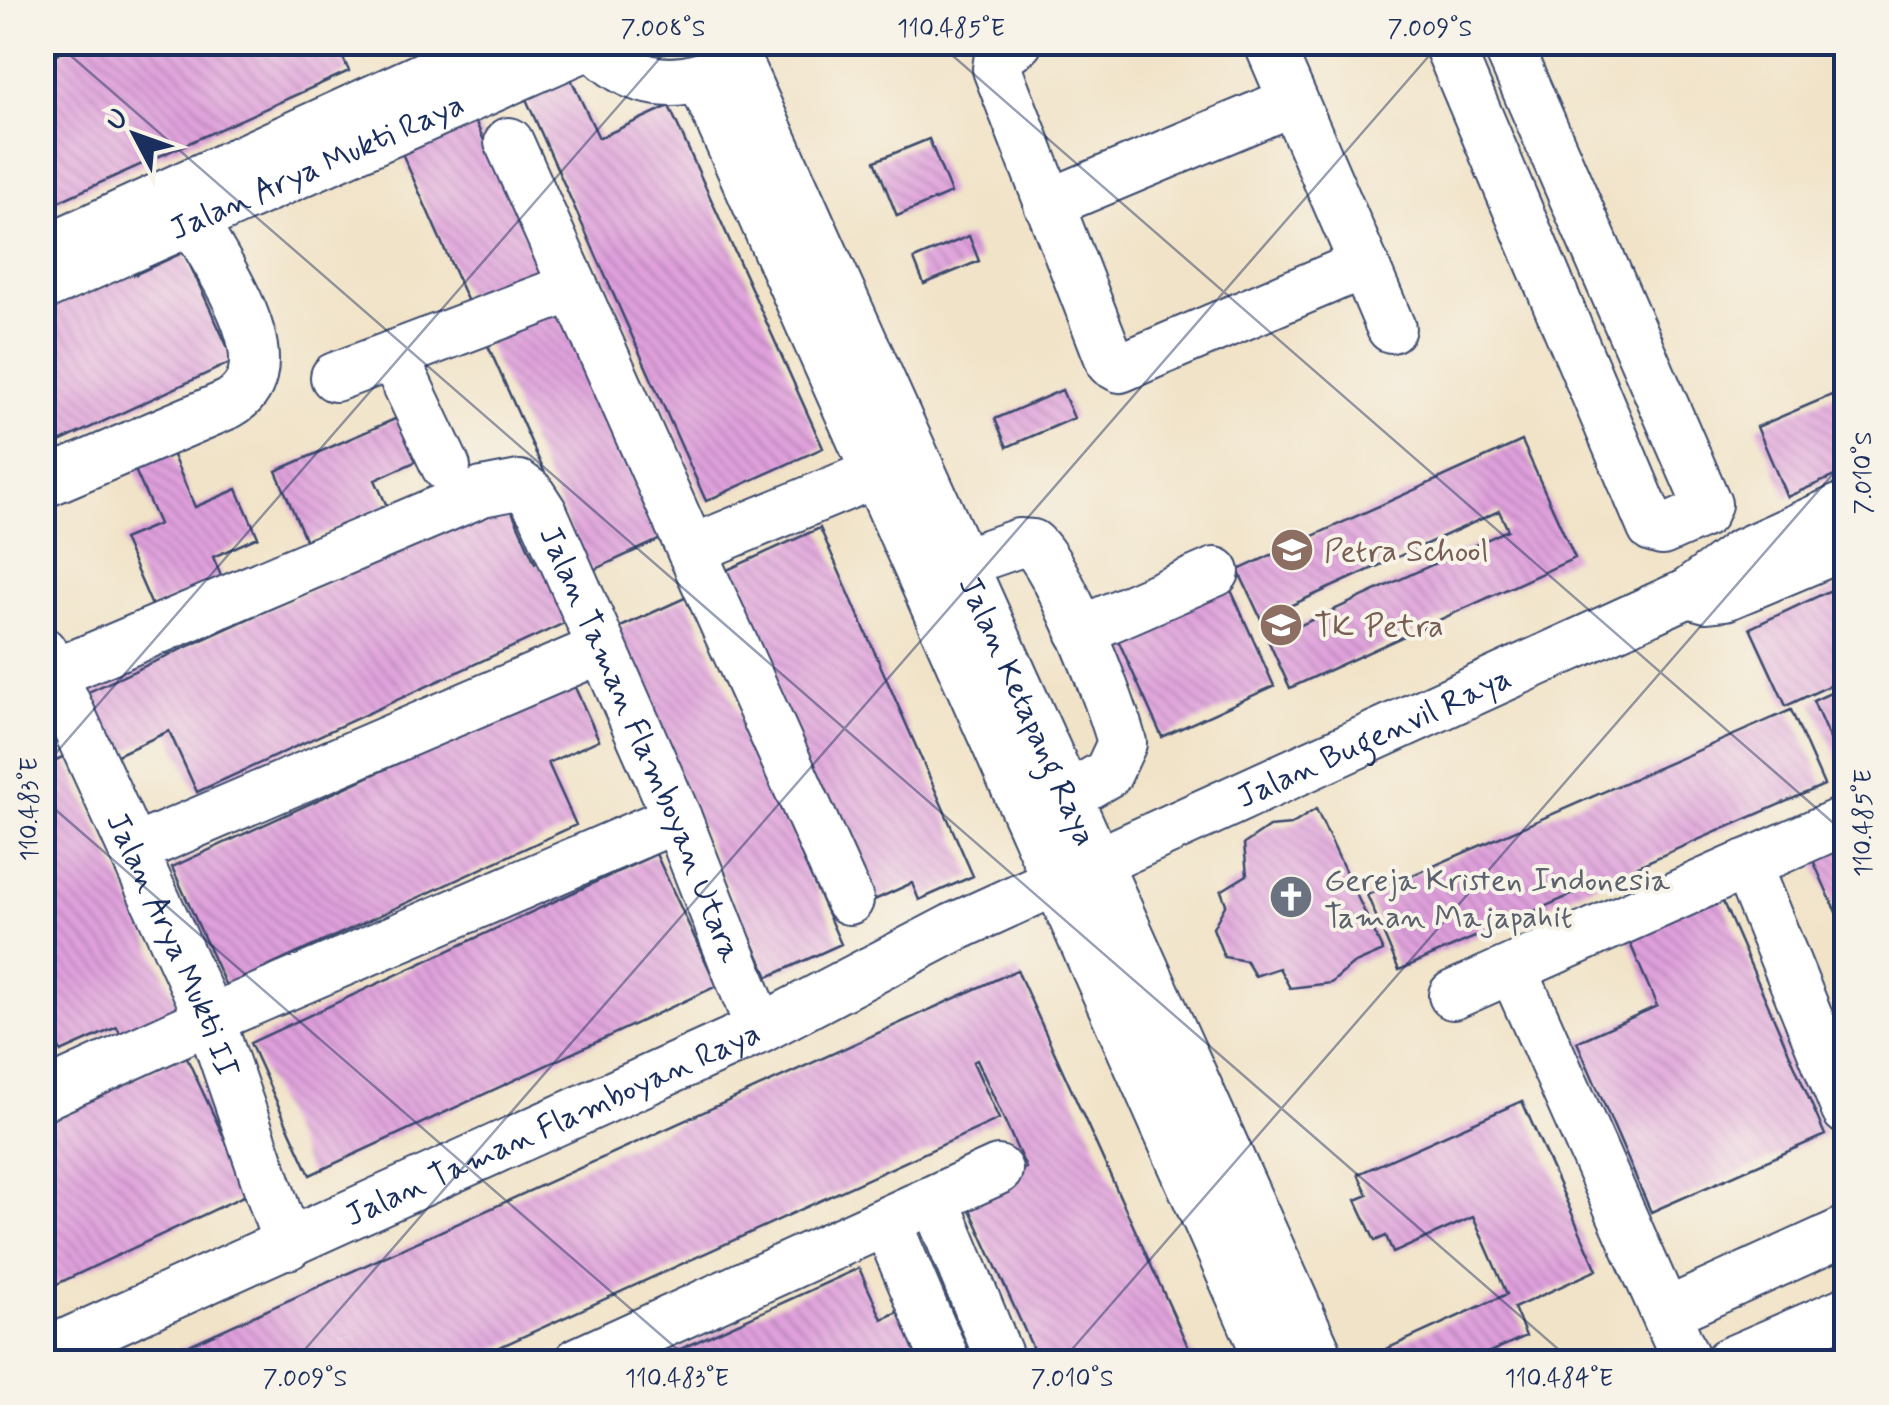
<svg xmlns="http://www.w3.org/2000/svg" width="1889" height="1405" font-family="Mynerve,sans-serif">
	<defs>
		<pattern id="building-back-hatch" width="6" height="6" patternUnits="userSpaceOnUse" patternTransform="scale(2.5)"><rect width="6" height="6" fill="#e0a0dc"/><path d="M-1 5l2 2M0 0l6 6M5-1l2 2" fill="none" stroke="#b583b6"/></pattern>
	</defs>
	<rect width="100%" height="100%" fill="#f7f3e8"/>
	<filter id="ink" filterUnits="userSpaceOnUse"><feTurbulence type="fractalNoise" baseFrequency=".01" numOctaves="2"/><feDisplacementMap in="SourceGraphic" scale="20" xChannelSelector="R" yChannelSelector="G"/><feConvolveMatrix kernelMatrix="1 2 1 2 8 2 1 2 1" color-interpolation-filters="sRGB"/></filter>
	<filter id="wash" filterUnits="userSpaceOnUse"><feTurbulence type="fractalNoise" baseFrequency=".0048" numOctaves="4" result="noise"/><feDisplacementMap in="SourceGraphic" scale="40" xChannelSelector="R" yChannelSelector="G"/><feGaussianBlur stdDeviation="2.25" result="paint"/><feColorMatrix in="noise" values="0 0 0 0 0 0 0 0 0 0 0 0 0 0 0 0 0 1.4 0 .05"/><feComposite in="paint" operator="in"/></filter>
	<g filter="url(#wash)">
		<rect width="100%" height="100%" fill="#f1e3c8"/>
		<g id="blocks">
			<!-- building -->
			<path fill="url(#building-back-hatch)" d="M 83,42 L 336,42 L 349,71 L 42,209 L 42,61 Z
				M 571,79 L 599,138 L 669,106 L 823,448 L 706,501 L 526,99 Z
				M 474,118 L 545,278 L 472,311 L 401,151 Z
				M 929,139 L 951,193 L 897,216 L 875,161 Z
				M 969,236 L 979,261 L 924,284 L 914,259 Z
				M 184,252 L 234,361 L 42,450 L 42,300 L 127,260 L 134,275 Z
				M 558,305 L 661,539 L 589,572 L 485,339 Z
				M 1846,389 L 1846,471 L 1787,497 L 1757,427 Z
				M 1062,390 L 1074,418 L 1007,447 L 995,419 Z
				M 411,412 L 430,455 L 375,480 L 387,506 L 306,541 L 276,471 Z
				M 1522,441 L 1575,558 L 1290,688 L 1268,640 L 1508,530 L 1499,511 L 1261,619 L 1238,570 Z
				M 168,444 L 195,507 L 237,489 L 258,537 L 213,557 L 222,578 L 153,608 L 123,539 L 159,524 L 131,461 Z
				M 507,500 L 535,563 L 544,560 L 571,620 L 197,792 L 169,731 L 115,756 L 86,693 Z
				M 820,528 L 973,876 L 919,900 L 912,883 L 861,906 L 716,575 Z
				M 1226,579 L 1274,686 L 1162,737 L 1114,631 Z
				M 1846,583 L 1846,678 L 1786,706 L 1750,628 Z
				M 687,597 L 841,944 L 768,977 L 614,630 Z
				M 573,683 L 599,740 L 548,763 L 576,825 L 226,986 L 172,867 Z
				M 1846,686 L 1846,777 L 1813,701 Z
				M 1791,710 L 1824,785 L 1399,970 L 1367,895 Z
				M 65,756 L 182,1013 L 123,1040 L 117,1027 L 61,1052 L 42,1012 L 42,766 Z
				M 1316,809 L 1383,951 L 1353,964 L 1331,983 L 1290,988 L 1279,968 L 1255,976 L 1246,961 L 1224,957 L 1213,928 L 1226,904 L 1221,891 L 1247,875 L 1244,844 L 1269,827 L 1291,825 Z
				M 1846,843 L 1846,918 L 1840,921 L 1812,858 Z
				M 656,854 L 717,986 L 310,1175 L 250,1043 Z
				M 1719,893 L 1825,1135 L 1651,1212 L 1577,1042 L 1657,1006 L 1626,934 Z
				M 1017,970 L 1195,1362 L 1039,1362 L 964,1196 L 1026,1168 L 977,1060 L 973,1062 L 999,1119 L 467,1362 L 152,1362 Z
				M 185,1054 L 250,1193 L 42,1291 L 42,1121 Z
				M 1522,1101 L 1597,1270 L 1514,1308 L 1526,1336 L 1467,1362 L 1392,1362 L 1386,1349 L 1507,1294 L 1473,1217 L 1393,1253 L 1386,1236 L 1375,1241 L 1356,1200 L 1368,1195 L 1358,1174 Z
				M 859,1268 L 882,1319 L 913,1305 L 932,1350 L 904,1362 L 652,1362 Z
				M 1846,1332 L 1846,1362 L 1777,1362 Z"/>
		</g>
	</g>
	<g filter="url(#ink)">
		<use href="#blocks" fill-opacity="0" stroke="#3b4a6e" stroke-width="2.5"/>
		<g fill="none" stroke-linecap="round" stroke-linejoin="round">
			<!-- minor casing -->
			<g stroke="#3b4a6e" stroke-width="52">
				<g id="minor">
					<path d="M 591,42 C 630,87 679,93 730,65"/>
					<path d="M 1018,42 L 999,55 L 997,69 L 1111,363 L 1120,368 L 1364,264 L 1268,42"/>
					<path d="M 1447,42 L 1652,528 L 1662,531 L 1703,513 L 1707,504 L 1506,42"/>
					<path id="s1" d="M 737,61 L 1321,1362"/>
					<path d="M 702,80 L 1270,1362"/>
					<path d="M 509,142 L 691,550 L 874,474"/>
					<path d="M 1048,204 L 1293,101"/>
					<path d="M 42,251 L 499,42"/>
					<path d="M 1364,264 L 1391,328"/>
					<path id="s2" d="M 42,287 L 591,44"/>
					<path d="M 393,355 L 446,467"/>
					<path d="M 335,377 L 571,288"/>
					<path d="M 42,484 L 229,404 C 293,367 217,267 193,220"/>
					<path d="M 691,550 L 849,900"/>
					<path d="M 964,562 L 1019,543 L 1032,544 C 1059,565 1113,706 1122,743 L 1108,773 L 1065,798"/>
					<path d="M 1688,593 L 1707,598 L 1725,596 L 1846,545"/>
					<path d="M 1080,631 L 1215,572"/>
					<path id="s3" d="M 42,651 L 210,1019 L 288,1245"/>
					<path id="s4" d="M 53,674 L 482,492 L 519,485 L 530,493 L 543,513 L 677,818 L 760,1029"/>
					<path d="M 133,850 L 601,649"/>
					<path d="M 1746,864 L 1846,1110"/>
					<path d="M 1513,970 L 1687,1362"/>
					<path d="M 1453,995 L 1846,820"/>
					<path d="M 42,1096 L 210,1019 L 677,818"/>
					<path d="M 935,1201 L 1001,1362"/>
					<path d="M 887,1223 L 946,1362"/>
					<path d="M 1668,1312 L 1846,1231"/>
					<path id="s5" d="M 42,1354 L 760,1029 L 953,928 L 1688,593 L 1740,554 L 1846,506"/>
					<path d="M 578,1362 L 998,1170"/>
					<path d="M 1728,1362 L 1846,1311"/>
				</g>
			</g>
			<!-- minor -->
			<use href="#minor" stroke="#fff" stroke-width="48"/>
		</g>
	</g>
	<!-- ticks -->
	<path fill="none" stroke="#1b2f5e" stroke-width="2.5" stroke-opacity="0.45" d="M 55,42 L 1573,1362M 937,42 L 1846,834M 1818,42 L 1846,67M 42,769 L 674,42M 42,798 L 692,1362M 294,1362 L 1441,42M 1061,1362 L 1846,459M 1828,1362 L 1846,1341"/>
	<!-- icons -->
	<defs>
		<g id="school-disc" transform="scale(2.25)"><circle r="9.5" fill="#8d6e63" stroke="#f7f3e8"/><path d="M0-5L7-2L0 1L-7-2ZM-4 1L0 2.5L4 1V4Q0 6-4 4Z" fill="#fff"/></g>
		<g id="church-disc" transform="scale(2.25)"><circle r="9.5" fill="#6b7280" stroke="#f7f3e8"/><path d="M-1.2-6h2.4v3.5h3.3v2.4h-3.3V6h-2.4V-.1h-3.3v-2.4h3.3Z" fill="#fff"/></g>
	</defs>
	<g fill-rule="evenodd">
		<use href="#school-disc" x="1292" y="550"/>
		<use href="#school-disc" x="1281" y="625"/>
		<use href="#church-disc" x="1291" y="897"/>
	</g>
	<g text-anchor="middle" stroke-width="8" stroke-linejoin="round" paint-order="stroke">
		<!-- street labels -->
		<g font-size="32" fill="#1b2f5e" stroke="#f7f3e8">
			<text dy="11" stroke="none"><textPath href="#s2" startOffset="300">Jalan Arya Mukti Raya</textPath></text>
			<text dy="11" stroke="none"><textPath href="#s1" startOffset="712">Jalan Ketapang Raya</textPath></text>
			<text dy="11" stroke="none"><textPath href="#s5" startOffset="1468">Jalan Bugenvil Raya</textPath></text>
			<text dy="11" stroke="none"><textPath href="#s4" startOffset="792">Jalan Taman Flamboyan Utara</textPath></text>
			<text dy="11" stroke="none"><textPath href="#s3" startOffset="322">Jalan Arya Mukti II</textPath></text>
			<text dy="11" stroke="none"><textPath href="#s5" startOffset="560">Jalan Taman Flamboyan Raya</textPath></text>
		</g>
		<!-- education labels -->
		<g font-size="32" fill="#785e54" stroke="#f7f3e8" text-anchor="start">
			<text x="1324" y="561">Petra School</text>
			<text x="1314" y="636">TK Petra</text>
		</g>
		<!-- worship labels -->
		<g font-size="32" fill="#5b616d" stroke="#f7f3e8" text-anchor="start">
			<text x="1324" y="890">Gereja Kristen Indonesia<tspan x="1324" dy="37">Taman Majapahit</tspan></text>
		</g>
	</g>
	<!-- margin -->
	<rect width="1889" height="1405" fill="none" stroke="#f7f3e8" stroke-width="110"/>
	<!-- north arrow -->
	<g transform="translate(135 135) rotate(311)" stroke="#f7f3e8" stroke-width="8" paint-order="stroke">
	<path d="M0-8L18 38L0 25L-18 38Z" fill="#1b2f5e"/>
	<text y="-15" font-size="28" font-weight="bold" text-anchor="middle" fill="#1b2f5e">U</text>
	</g>
	<rect x="55" y="55" width="1779" height="1295" fill="none" stroke="#1b2f5e" stroke-width="4"/>
	<g font-size="25" text-anchor="middle" fill="#1b2f5e">
		<text x="663" y="36">7.008°S</text>
		<text x="951" y="36">110.485°E</text>
		<text x="1430" y="36">7.009°S</text>
		<text transform="translate(1862 473) rotate(-90)" y="9">7.010°S</text>
		<text transform="translate(28 809) rotate(-90)" y="9">110.483°E</text>
		<text transform="translate(1862 823) rotate(-90)" y="9">110.485°E</text>
		<text x="305" y="1386">7.009°S</text>
		<text x="677" y="1386">110.483°E</text>
		<text x="1072" y="1386">7.010°S</text>
		<text x="1559" y="1386">110.484°E</text>
	</g>
</svg>
